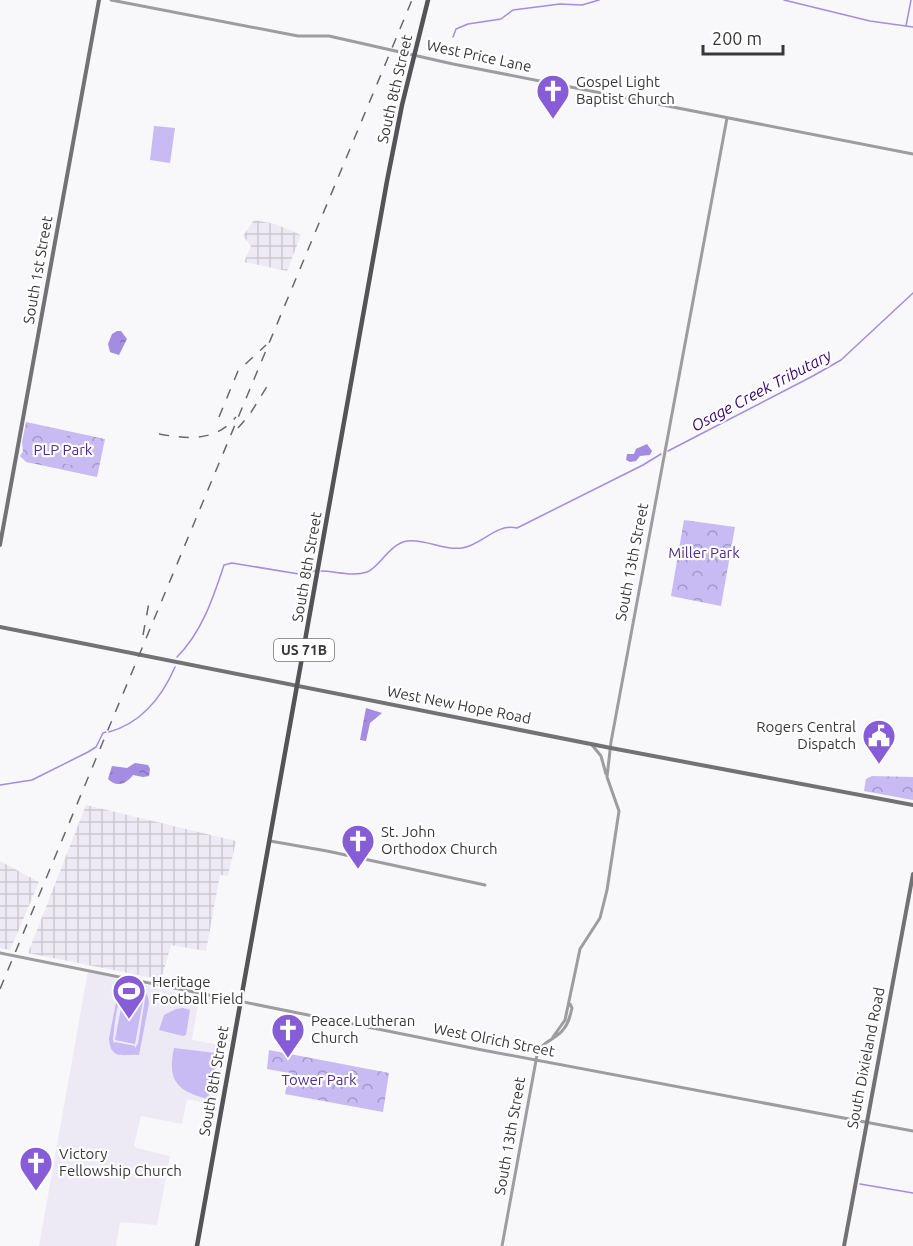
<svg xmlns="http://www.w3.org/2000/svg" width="913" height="1246" font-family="Ubuntu,sans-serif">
	<defs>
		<pattern id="industrial-grid" width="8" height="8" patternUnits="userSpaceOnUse" patternTransform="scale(1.5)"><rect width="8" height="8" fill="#edeaf5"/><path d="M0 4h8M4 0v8" fill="none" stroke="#ccc9d3"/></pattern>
		<pattern id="park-crowns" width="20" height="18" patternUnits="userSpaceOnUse" patternTransform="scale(1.5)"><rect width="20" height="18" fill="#c8baf3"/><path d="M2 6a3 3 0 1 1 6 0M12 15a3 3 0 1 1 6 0" fill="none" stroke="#a398c6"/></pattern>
		<pattern id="water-ripples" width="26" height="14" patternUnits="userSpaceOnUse" patternTransform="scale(1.5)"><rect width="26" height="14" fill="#a48ce2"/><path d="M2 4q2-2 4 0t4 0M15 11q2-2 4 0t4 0" fill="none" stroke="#8773b8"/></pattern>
	</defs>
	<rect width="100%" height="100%" fill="#f8f7fa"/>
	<!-- built -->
	<path fill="#edeaf5" d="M 88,971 L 199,998 L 192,1040 L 226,1046 L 216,1105 L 187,1099 L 182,1124 L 141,1116 L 134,1145 L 137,1148 L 170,1156 L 157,1225 L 120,1222 L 116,1246 L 39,1246 Z"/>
	<!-- industrial -->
	<path fill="url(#industrial-grid)" d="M 254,220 L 275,224 L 301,235 L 287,271 L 244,262 L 251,246 L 243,236 Z
		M 86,805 L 236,841 L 228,876 L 220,875 L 206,951 L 171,945 L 160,983 L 153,978 L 28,953 Z
		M 0,861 L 39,882 L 10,950 L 0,948 Z"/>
	<!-- park -->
	<path fill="url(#park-crowns)" d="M 26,422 L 105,439 L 97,477 L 26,462 L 20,456 L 23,451 L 22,442 Z
		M 684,520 L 735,527 L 721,606 L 671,596 Z
		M 872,776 L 913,777 L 913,800 L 864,791 L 866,779 Z
		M 269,1050 L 389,1073 L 383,1112 L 285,1094 L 289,1073 L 267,1069 Z"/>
	<!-- pitch -->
	<path fill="#c8baf3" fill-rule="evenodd" d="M 154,126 L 175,128 L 170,163 L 150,160 Z
		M 47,432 L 67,436 L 61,464 L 41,460 Z
		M 71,435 L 90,439 L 84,467 L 65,464 Z
		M 129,985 C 141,984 148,991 149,1003 L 139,1055 C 125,1053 111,1062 109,1039 L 117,997 L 120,990 ZM 130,989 L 138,990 L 145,999 L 138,1043 L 135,1048 L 135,1046 L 115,1042 L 114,1043 L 113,1040 C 115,1025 115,996 130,989 Z
		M 123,997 L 143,1001 L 135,1044 L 115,1040 Z
		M 183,1008 L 190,1010 L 186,1035 L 183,1036 L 159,1030 L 164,1015 L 176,1009 Z
		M 174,1048 L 216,1053 L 218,1057 L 208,1099 C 177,1091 167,1081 174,1048 Z"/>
	<!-- water -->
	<path fill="url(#water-ripples)" d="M 117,331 L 121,331 L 127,339 L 119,355 L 110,352 L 108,344 L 112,334 Z
		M 647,444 L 652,451 L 650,455 L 640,456 L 636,461 L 630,462 L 626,460 L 627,454 L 634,454 L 636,449 Z
		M 366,708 L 382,713 L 370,723 L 366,741 L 360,740 Z
		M 135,763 L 148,765 L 150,769 L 149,776 L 143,777 L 133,775 C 126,784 117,788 108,779 L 112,766 L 127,768 Z"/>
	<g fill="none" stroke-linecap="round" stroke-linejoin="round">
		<!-- stream -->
		<path stroke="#a48ce2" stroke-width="1.5" d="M 784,0 L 870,21 L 913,27
			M 906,26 L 911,0
			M 453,37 L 456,29 L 468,24 L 501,19 L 513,10 L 560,4 L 582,5 L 599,0
			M 668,451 L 811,377 L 841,360 L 913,293
			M 321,571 C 335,571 353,577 367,572 C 380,567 389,544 407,541 C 424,538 444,551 462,548 C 482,545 496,523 517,528 L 643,465 L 661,454
			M 177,657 C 202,632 213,598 224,565 L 232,563 L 305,575 L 313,571 L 317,571
			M 109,732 C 141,723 162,697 175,667
			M 0,785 L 32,780 L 88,752 L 96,747 L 103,733 L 106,732
			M 860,1184 L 913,1193"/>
		<!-- tertiary -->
		<path stroke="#9d9c9e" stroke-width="3" d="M 111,0 L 298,36 L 329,36 L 453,64 L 913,154
			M 592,745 L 601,756 L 606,774
			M 270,841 L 327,851 L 485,885
			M 0,953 L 477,1049 L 913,1131
			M 553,1037 L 565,1020 L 580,949 L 600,918 L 607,890 L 619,811 L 607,777 L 611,742 L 727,118
			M 502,1246 L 537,1055 C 542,1041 553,1041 562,1031 C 568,1025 570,1017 572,1008 L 570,1004"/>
		<!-- secondary -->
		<path stroke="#727173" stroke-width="4" d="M 0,545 L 99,0
			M 0,627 L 611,748 L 913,805
			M 844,1246 L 913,874"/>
		<!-- primary -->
		<path stroke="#545355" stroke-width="4.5" d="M 197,1246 L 387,181 L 402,105 L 428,0"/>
		<!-- rail -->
		<path stroke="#686869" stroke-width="1.5" stroke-dasharray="10 10" stroke-linecap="butt" d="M 219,417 L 238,371 L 266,345
			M 238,428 L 250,414 L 271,380
			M 159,434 C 188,439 215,442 236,417
			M 143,635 L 150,597
			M 0,989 L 412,0"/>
	</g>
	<!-- icons -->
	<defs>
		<g id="church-pin" transform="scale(1.725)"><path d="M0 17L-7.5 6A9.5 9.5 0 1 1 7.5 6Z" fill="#865dd7" stroke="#fff"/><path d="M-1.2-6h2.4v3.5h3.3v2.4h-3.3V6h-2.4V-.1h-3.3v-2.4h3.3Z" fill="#fff"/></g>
		<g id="civic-pin" transform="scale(1.725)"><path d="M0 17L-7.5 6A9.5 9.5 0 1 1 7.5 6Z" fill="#865dd7" stroke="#fff"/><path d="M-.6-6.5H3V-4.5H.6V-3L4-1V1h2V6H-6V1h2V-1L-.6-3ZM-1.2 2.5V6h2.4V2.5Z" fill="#fff"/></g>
		<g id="stadium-pin" transform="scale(1.725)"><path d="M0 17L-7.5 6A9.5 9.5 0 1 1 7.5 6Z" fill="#865dd7" stroke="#fff"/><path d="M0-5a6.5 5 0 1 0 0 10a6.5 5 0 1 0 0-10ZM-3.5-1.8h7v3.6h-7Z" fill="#fff"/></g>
	</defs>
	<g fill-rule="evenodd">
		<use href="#church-pin" x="553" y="91"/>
		<use href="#civic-pin" x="879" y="736"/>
		<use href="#church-pin" x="358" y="841"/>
		<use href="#stadium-pin" x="129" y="991"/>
		<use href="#church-pin" x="288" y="1030"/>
		<use href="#church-pin" x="36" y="1163"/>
	</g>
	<g text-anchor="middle" stroke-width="4.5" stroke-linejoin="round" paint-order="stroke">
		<!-- shield labels -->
		<rect fill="#fff" stroke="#747474" stroke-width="1.5" x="274" y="639" width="60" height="22" rx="4.5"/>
		<g font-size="14" font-weight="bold" fill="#383839">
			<text x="304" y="655">US 71B</text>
		</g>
		<!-- street labels -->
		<g font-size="15" fill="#383839" stroke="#fff">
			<text transform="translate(479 56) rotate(12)" y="5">West Price Lane</text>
			<text transform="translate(395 89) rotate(-77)" y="5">South 8th Street</text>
			<text transform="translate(38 270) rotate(-80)" y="5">South 1st Street</text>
			<text transform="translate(632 562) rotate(-79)" y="5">South 13th Street</text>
			<text transform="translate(307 567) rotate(-80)" y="5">South 8th Street</text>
			<text transform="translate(459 705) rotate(11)" y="5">West New Hope Road</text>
			<text transform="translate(494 1040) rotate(11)" y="5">West Olrich Street</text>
			<text transform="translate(866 1058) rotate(-79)" y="5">South Dixieland Road</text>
			<text transform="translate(214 1081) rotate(-80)" y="5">South 8th Street</text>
			<text transform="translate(510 1136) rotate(-80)" y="5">South 13th Street</text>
		</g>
		<!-- poi labels -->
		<g font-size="15" fill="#383839" stroke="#fff" text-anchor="start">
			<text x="576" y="87">Gospel Light<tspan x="576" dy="17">Baptist Church</tspan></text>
			<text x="856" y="732" text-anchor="end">Rogers Central<tspan x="856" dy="17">Dispatch</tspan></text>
			<text x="381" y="837">St. John<tspan x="381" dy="17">Orthodox Church</tspan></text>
			<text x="152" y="987">Heritage<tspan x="152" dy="17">Football Field</tspan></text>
			<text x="311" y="1026">Peace Lutheran<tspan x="311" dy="17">Church</tspan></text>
			<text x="59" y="1159">Victory<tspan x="59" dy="17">Fellowship Church</tspan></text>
		</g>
		<!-- park labels -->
		<g font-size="15" fill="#522c90" stroke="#fff">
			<text x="63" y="455">PLP Park</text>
			<text x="704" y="558">Miller Park</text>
			<text x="319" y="1085">Tower Park</text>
		</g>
		<!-- water labels -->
		<g font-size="16" font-style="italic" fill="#380670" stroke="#fff">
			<text transform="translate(761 390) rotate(-28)" y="6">Osage Creek Tributary</text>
		</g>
	</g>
	<!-- scale -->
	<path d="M703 45v9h80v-9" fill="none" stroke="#383839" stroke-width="3"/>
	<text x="712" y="45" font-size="18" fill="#383839" stroke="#ffffff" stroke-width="4.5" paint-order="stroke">200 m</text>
</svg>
